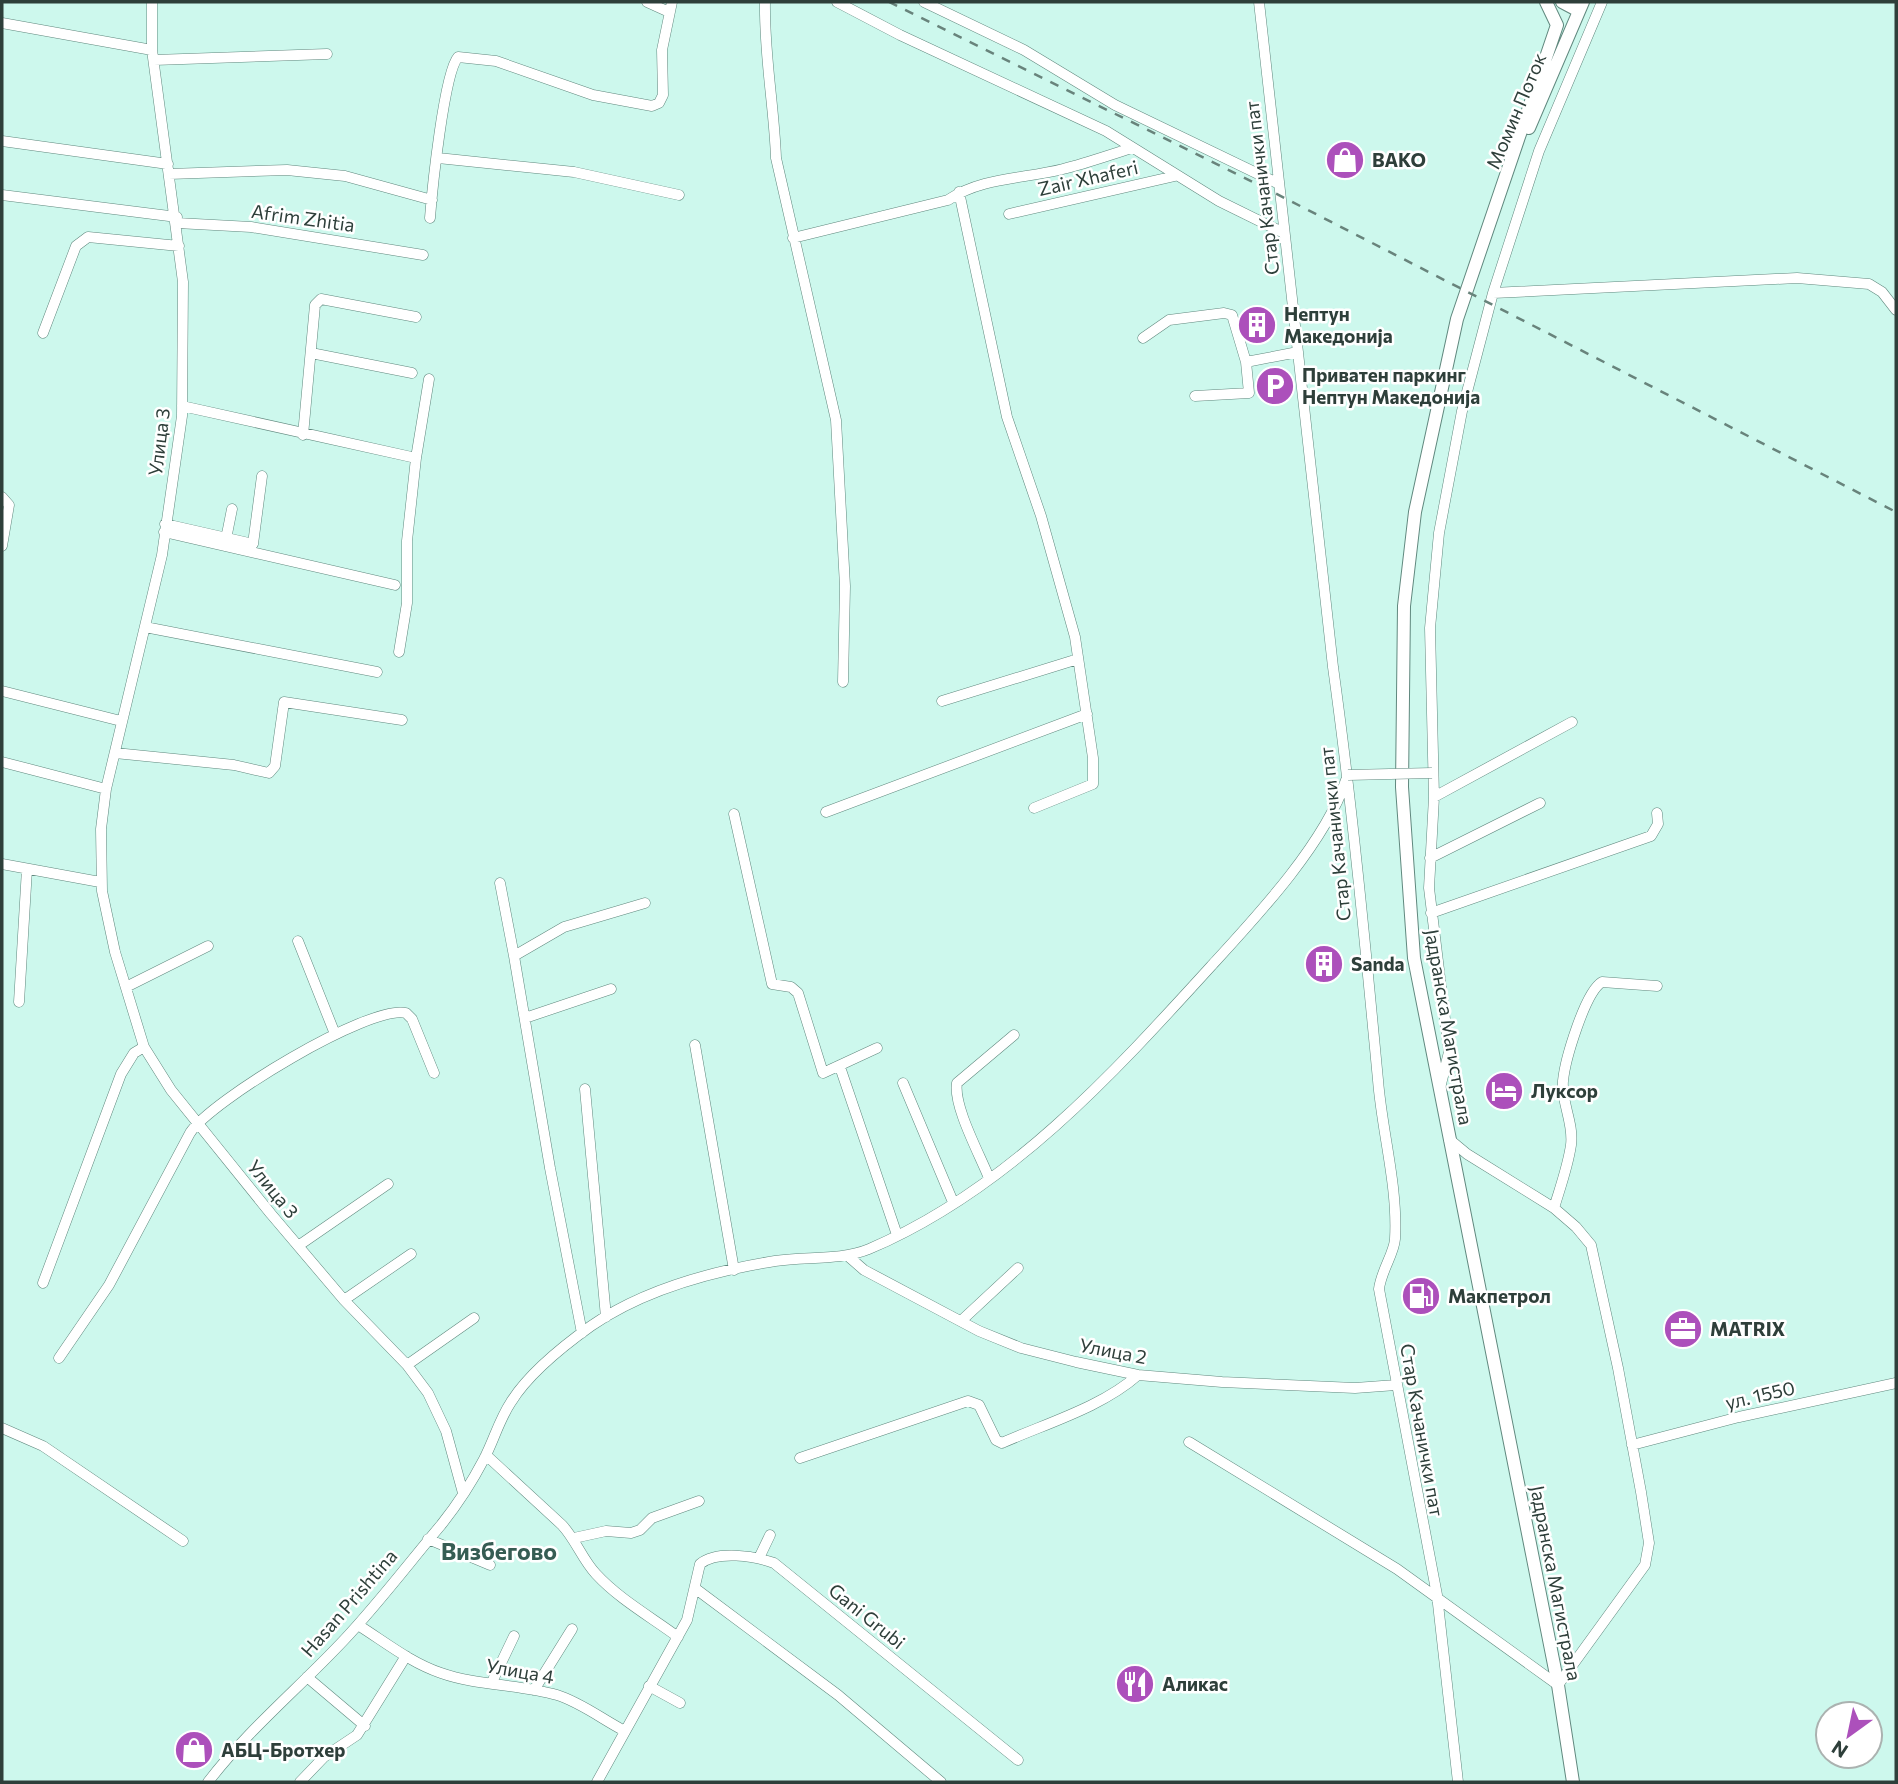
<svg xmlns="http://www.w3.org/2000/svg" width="1898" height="1784" font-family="Commissioner,sans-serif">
	<rect width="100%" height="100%" fill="#cdf8ed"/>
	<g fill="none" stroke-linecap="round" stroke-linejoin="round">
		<!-- minor casing -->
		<g stroke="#60887e" stroke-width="11">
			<path id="minor" d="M 152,2 L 152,50 L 183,282 L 182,416 L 162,555 L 106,789 L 101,829 L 102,891 L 115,952 L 144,1047 L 171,1090 L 271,1214 L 344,1300 L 407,1365 L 428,1393 L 446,1431 L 463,1493
				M 647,2 L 669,12
				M 765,2 C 764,55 774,105 776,158 L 836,420 L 845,586 L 843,682
				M 837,2 L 900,35 L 1106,131 L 1219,201 L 1284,233
				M 924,2 L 1024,50 L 1115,105 L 1277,183
				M 1259,2 L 1333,667 C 1352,804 1365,942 1378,1080 C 1382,1132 1398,1186 1395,1239 C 1394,1254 1381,1271 1379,1289 L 1437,1595 L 1458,1782
				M 2,23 L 152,50
				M 154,60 L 327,54
				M 2,141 L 168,164
				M 438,158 L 574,172 L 679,195
				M 169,174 L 287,170 L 345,176 L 432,200
				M 959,192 L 1007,417 L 1041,516 L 1075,637 L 1093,758 L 1093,784 L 1034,808
				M 2,195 L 177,217
				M 1009,214 L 1175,176
				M 430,218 C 432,191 444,73 458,57 L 496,61 L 593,95 L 652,106 L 659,103 L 663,95 L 662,50 L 672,2
				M 177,223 L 251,227 L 423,255
				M 793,238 L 948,200 C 982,177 1024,179 1063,169 C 1087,163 1109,155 1132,148
				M 1493,293 L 1797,278 L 1869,284 L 1882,292 L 1896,310
				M 43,333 L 76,246 L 88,237 L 179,246
				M 1143,338 L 1169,320 L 1224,313 L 1232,315 L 1246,362 L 1249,393 L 1195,396
				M 311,353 L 412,373
				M 1246,362 L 1298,352
				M 182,406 L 416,458 L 429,379
				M 303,435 L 315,305 L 321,299 L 416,317
				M 2,497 L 9,505 L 2,546
				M 165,524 L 253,544 L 262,476
				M 164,532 L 395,585
				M 226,539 L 232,509
				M 145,627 L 377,672
				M 399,652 L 407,603 L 407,541 L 416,458
				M 2,691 L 121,721
				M 942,701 L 1078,659
				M 115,753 L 234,765 L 269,773 L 275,766 L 284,702 L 402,720
				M 2,762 L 106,789
				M 1434,797 L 1572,722
				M 826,812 L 1087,714
				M 734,814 L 772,984 L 791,987 L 798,993 L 823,1073 L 877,1048
				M 1430,858 L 1540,803
				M 2,864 L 100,882
				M 500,883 L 514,956
				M 1431,913 L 1651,836 L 1658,824 L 1657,813
				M 298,941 L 335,1034
				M 126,987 L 208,946
				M 19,1002 L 27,869
				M 525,1018 L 611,989
				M 695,1045 L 734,1270
				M 840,1067 L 897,1235
				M 903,1083 L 953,1202
				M 1440,1088 L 1449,1052 L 1429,888 L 1434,797 L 1430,628 L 1439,533 L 1462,411 L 1493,293 L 1539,151 L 1602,2
				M 585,1089 L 606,1317
				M 989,1178 C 980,1155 953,1106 957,1083 L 1014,1035
				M 1554,1208 C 1560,1188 1568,1166 1571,1145 C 1574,1123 1561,1102 1563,1081 C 1565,1060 1585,992 1602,982 L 1657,986
				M 298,1246 L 388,1184
				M 848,1256 L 864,1270 L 979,1331 L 1021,1348 L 1076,1362 L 1138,1375 L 1222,1382 L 1355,1388 L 1396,1385
				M 43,1283 L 121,1074 L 134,1053 L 144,1047
				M 344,1300 L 411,1254
				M 961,1321 L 1018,1268
				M 582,1333 L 550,1168 L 514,956 L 564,927 L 645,903
				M 59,1358 L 109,1285 L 190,1133 C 210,1101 370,1004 406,1013 L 412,1019 L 434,1073
				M 407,1365 L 474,1318
				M 2,1428 L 43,1446 L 183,1541
				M 1189,1442 L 1397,1569 L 1558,1685 L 1645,1565 L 1649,1543 L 1641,1492 L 1618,1368 L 1591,1245 L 1576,1227 L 1554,1208 L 1467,1154 L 1449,1139
				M 1632,1445 L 1739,1417 L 1896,1383
				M 486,1455 L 562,1525 C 576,1540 582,1559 596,1574 C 619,1599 651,1617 678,1637
				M 800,1458 L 968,1401 L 979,1405 L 996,1440 L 1002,1443 C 1047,1423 1102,1407 1138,1375
				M 574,1538 L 606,1531 L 631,1533 L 640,1530 L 652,1518 L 699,1501
				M 428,1539 L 490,1565
				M 759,1558 L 770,1535
				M 696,1589 L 838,1695 L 941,1782
				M 358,1625 C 385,1642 411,1663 441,1673 C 478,1686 519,1684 557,1695 C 580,1702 602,1719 623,1730
				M 307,1677 L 365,1726
				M 492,1682 L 514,1636
				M 649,1686 L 680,1703
				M 534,1690 L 572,1629
				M 208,1782 C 248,1730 299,1688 344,1640 C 378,1604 409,1563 441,1525 C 457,1505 472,1482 484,1459 C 494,1440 499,1420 511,1402 C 529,1373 563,1346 591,1326 C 643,1290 713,1271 775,1261 C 806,1256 840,1261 869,1249 C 1008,1190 1113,1074 1213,964 C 1258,915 1325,843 1346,780
				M 300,1782 L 324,1757 L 357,1735 L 406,1656
				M 597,1782 L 687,1620 L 700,1564 C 717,1550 755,1556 774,1563 L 1018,1760"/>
		</g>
		<!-- tertiary casing -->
		<g stroke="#60887e" stroke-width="14">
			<path id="tertiary" d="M 1546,2 L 1557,25 L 1457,319 L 1415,512 L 1404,606 L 1402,787 L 1414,958 L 1558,1685 L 1573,1782
				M 1562,2 L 1579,11
				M 1529,128 L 1583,2"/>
		</g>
		<!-- minor -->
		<use href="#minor" stroke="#fff" stroke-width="10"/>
		<!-- tertiary -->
		<use href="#tertiary" stroke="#fff" stroke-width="12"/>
		<!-- rail -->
		<path stroke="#68837b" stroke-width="2.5" stroke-dasharray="9 9" stroke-linecap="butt" d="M 889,2 L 1269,190 L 1896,512"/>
		<!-- minor-bridge casing -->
		<g stroke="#60887e" stroke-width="11" stroke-linecap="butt">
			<path id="minor-bridge" d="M 1348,775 L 1432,773"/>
		</g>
		<!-- minor-bridge -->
		<use href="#minor-bridge" stroke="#fff" stroke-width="10"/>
	</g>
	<!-- icons -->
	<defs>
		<g id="shop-disc" transform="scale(2.0125)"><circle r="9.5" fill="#ac50bb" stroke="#fff"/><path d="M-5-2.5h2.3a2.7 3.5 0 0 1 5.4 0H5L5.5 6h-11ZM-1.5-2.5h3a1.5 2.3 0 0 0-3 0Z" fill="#fff"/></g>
		<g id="building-disc" transform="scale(2.0125)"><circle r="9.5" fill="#ac50bb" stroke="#fff"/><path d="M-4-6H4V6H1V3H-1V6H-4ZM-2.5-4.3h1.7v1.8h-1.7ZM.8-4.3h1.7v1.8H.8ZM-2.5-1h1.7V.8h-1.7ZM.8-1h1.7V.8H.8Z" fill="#fff"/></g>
		<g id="parking-disc" transform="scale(2.0125)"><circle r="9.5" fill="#ac50bb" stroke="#fff"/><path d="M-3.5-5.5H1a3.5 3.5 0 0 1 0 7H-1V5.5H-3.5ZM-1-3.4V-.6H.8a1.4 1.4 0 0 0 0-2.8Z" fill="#fff"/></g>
		<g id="hotel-disc" transform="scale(2.0125)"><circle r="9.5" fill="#ac50bb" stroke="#fff"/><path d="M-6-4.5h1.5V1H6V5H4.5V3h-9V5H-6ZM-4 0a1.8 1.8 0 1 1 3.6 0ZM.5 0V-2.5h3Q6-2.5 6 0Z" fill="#fff"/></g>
		<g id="fuel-disc" transform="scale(2.0125)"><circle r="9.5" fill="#ac50bb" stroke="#fff"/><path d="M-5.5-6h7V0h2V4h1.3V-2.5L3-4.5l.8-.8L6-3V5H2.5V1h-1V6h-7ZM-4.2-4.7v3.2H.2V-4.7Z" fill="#fff"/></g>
		<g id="office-disc" transform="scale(2.0125)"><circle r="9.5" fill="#ac50bb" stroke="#fff"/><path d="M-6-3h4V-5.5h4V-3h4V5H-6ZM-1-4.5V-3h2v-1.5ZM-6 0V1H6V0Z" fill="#fff"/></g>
		<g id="restaurant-disc" transform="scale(2.0125)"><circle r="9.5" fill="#ac50bb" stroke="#fff"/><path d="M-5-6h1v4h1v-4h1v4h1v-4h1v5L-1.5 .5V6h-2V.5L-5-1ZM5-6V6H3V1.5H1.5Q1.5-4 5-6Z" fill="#fff"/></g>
	</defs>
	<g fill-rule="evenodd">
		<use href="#shop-disc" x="1345" y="160"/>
		<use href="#building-disc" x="1257" y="325"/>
		<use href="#parking-disc" x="1275" y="386"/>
		<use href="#building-disc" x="1324" y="964"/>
		<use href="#hotel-disc" x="1504" y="1091"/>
		<use href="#fuel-disc" x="1421" y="1296"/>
		<use href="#office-disc" x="1683" y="1329"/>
		<use href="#restaurant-disc" x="1135" y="1684"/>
		<use href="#shop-disc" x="194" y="1750"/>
	</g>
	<g text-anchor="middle" stroke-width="5" stroke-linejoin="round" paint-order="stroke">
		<!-- street labels -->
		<g font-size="19" fill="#2e3f3a" stroke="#fff">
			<text transform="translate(1516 111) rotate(-67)" y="7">Момин Поток</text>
			<text transform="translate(1088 178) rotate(-13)" y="7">Zair Xhaferi</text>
			<text transform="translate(1262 188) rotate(-97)" y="7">Стар Качанички пат</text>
			<text transform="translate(303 218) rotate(8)" y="7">Afrim Zhitia</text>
			<text transform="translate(159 442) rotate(-83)" y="7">Улица 3</text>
			<text transform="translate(1335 834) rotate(-96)" y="7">Стар Качанички пат</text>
			<text transform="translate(1449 1027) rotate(80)" y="7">Јадранска Магистрала</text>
			<text transform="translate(273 1189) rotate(51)" y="7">Улица 3</text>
			<text transform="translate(1113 1351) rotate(11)" y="7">Улица 2</text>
			<text transform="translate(1760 1395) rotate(-13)" y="7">ул. 1550</text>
			<text transform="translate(1422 1430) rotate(80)" y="7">Стар Качанички пат</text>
			<text transform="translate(1556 1583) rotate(79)" y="7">Јадранска Магистрала</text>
			<text transform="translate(349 1603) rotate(-49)" y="7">Hasan Prishtina</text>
			<text transform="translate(867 1616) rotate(39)" y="7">Gani Grubi</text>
			<text transform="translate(520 1671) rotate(10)" y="7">Улица 4</text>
		</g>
		<!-- poi labels -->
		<g font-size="19" font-weight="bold" fill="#2e3f3a" stroke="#fff" text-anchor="start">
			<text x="1372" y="167">BAKO</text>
			<text x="1284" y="321">Нептун<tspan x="1284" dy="22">Македонија</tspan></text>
			<text x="1302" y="382">Приватен паркинг<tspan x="1302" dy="22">Нептун Македонија</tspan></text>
			<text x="1351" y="971">Sanda</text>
			<text x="1531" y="1098">Луксор</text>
			<text x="1448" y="1303">Макпетрол</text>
			<text x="1710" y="1336">MATRIX</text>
			<text x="1162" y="1691">Аликас</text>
			<text x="221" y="1757">АБЦ-Бротхер</text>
		</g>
		<!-- quarter labels -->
		<g font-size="23" font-weight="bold" fill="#365c53" stroke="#fff">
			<text x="499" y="1560">Визбегово</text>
		</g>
	</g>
	<!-- border -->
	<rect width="1898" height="1784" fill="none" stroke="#2e3f3a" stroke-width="7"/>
	<!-- north arrow -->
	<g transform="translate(1849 1735) rotate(213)"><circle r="33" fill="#ffffff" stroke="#abb2b0" stroke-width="2"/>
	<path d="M0-5L12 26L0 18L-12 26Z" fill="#ac50bb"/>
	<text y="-10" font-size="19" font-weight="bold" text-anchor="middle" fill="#2e3f3a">N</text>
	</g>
</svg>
